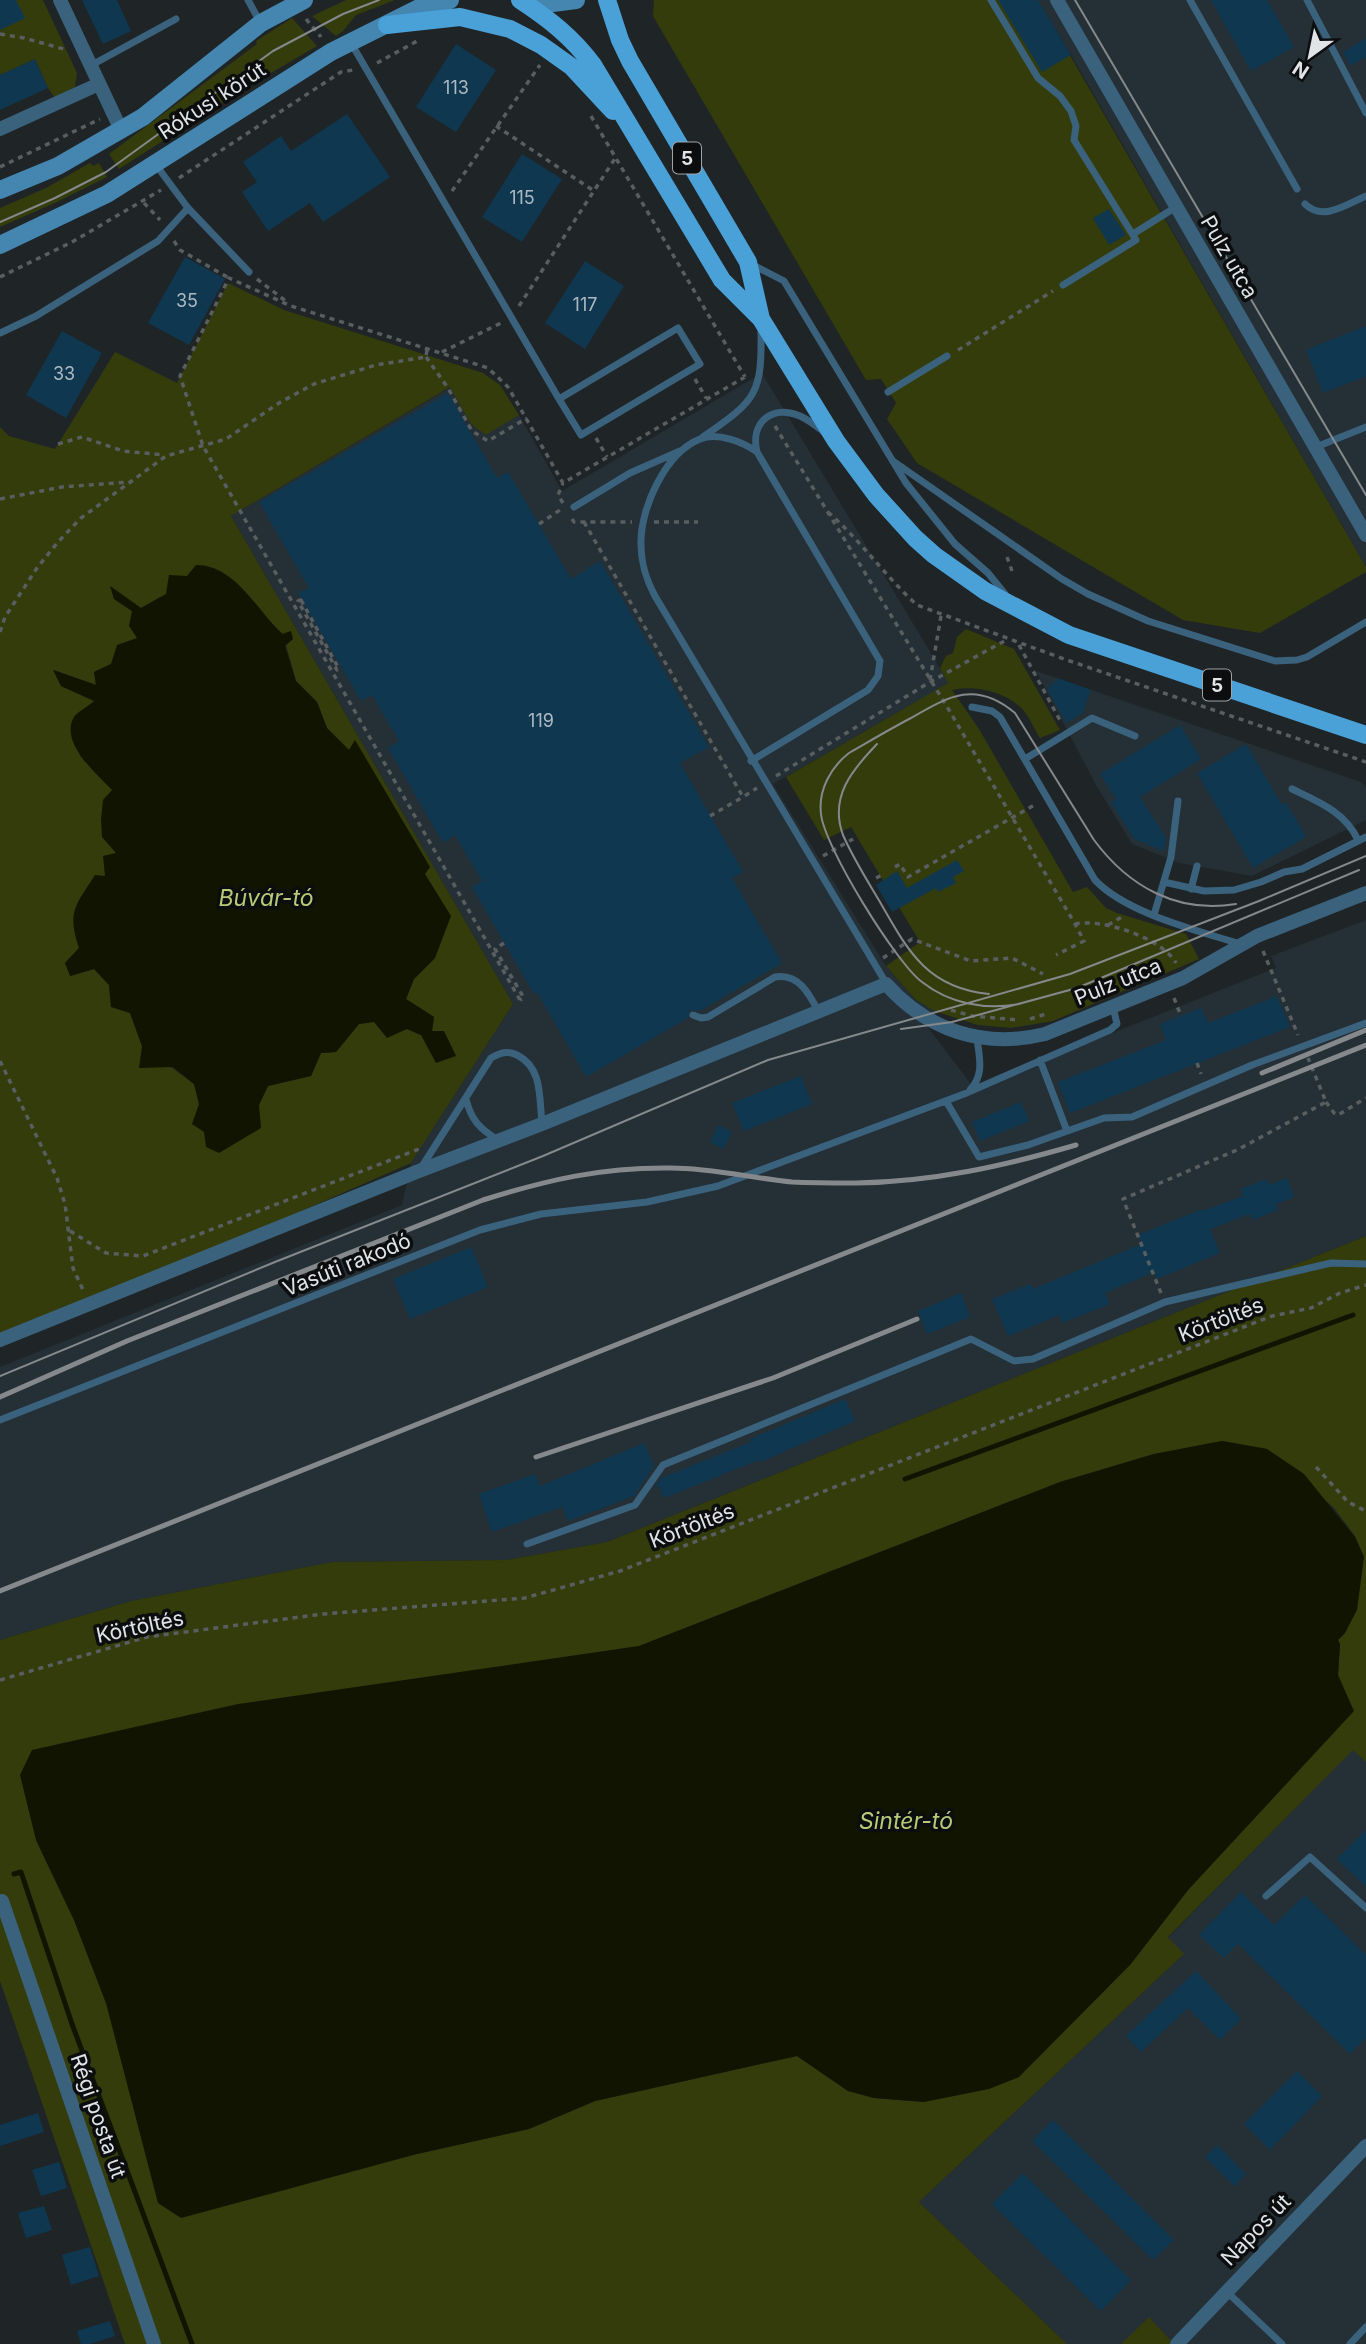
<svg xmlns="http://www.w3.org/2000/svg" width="1366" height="2344" font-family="Inter,sans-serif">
	<rect width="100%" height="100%" fill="#1f2427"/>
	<!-- built -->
	<path fill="#242f36" d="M 1038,0 L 1366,0 L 1366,567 L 1071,55 Z
		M 762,373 L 949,683 L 773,784 L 886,966 L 915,999 L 934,1011 L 921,1018 L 974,1088 L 1276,968 L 1271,956 L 1366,920 L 1366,1236 L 607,1542 L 507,1560 L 332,1562 L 131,1601 L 0,1640 L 0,1367 L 402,1205 L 411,1163 L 513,1004 L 231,516 L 451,387 L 471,424 L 486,434 L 519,415 L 562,491 Z
		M 1036,671 L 1361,782 L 1366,787 L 1366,820 L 1252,876 L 1179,863 L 1132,844 L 1096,785 Z
		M 1353,1749 L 1366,1762 L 1366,2344 L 1174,2344 L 1149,2318 L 1121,2344 L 1067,2344 L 919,2202 L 1183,1955 L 1168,1938 Z"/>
	<!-- green -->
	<path fill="#343c0b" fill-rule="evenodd" d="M 0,0 L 43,0 L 77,73 L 75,87 L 55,98 L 48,88 L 35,59 L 0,75 Z
		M 346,0 L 395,0 L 356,15 L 343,31 L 336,36 L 312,16 Z
		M 654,0 L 1038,0 L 1366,567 L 1366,572 L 1260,633 L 1183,620 L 917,463 L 887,419 L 896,403 L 881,379 L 866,380 L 653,16 Z
		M 292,18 L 317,46 L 244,89 L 119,169 L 109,154 L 257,44 L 256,41 Z
		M 90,163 L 93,166 L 99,163 L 107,177 L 55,203 L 0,227 L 0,208 L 46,188 Z
		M 228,283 L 284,310 L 483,373 L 500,385 L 519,415 L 486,435 L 471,424 L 450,387 L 231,516 L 513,1004 L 411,1163 L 89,1304 L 0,1340 L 0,427 L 9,436 L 55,449 L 115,352 L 177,383 ZM 187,576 L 268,620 L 283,634 L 296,681 L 317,702 L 327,728 L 349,750 L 355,741 L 424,873 L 435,958 L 414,979 L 406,999 L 434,1017 L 432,1031 L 420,1035 L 407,1029 L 374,1022 L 359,1024 L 336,1052 L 321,1053 L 311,1076 L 268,1086 L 259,1105 L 199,1104 L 194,1084 L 142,1046 L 130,1013 L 111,1006 L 109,985 L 94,969 L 71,976 L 65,963 L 79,948 L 116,853 L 113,790 L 80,756 L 74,717 L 95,701 L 61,686 L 54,670 L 96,685 L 94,672 L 111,664 L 137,638 L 132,611 L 114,599 L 111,587 L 141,608 L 166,594 Z
		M 966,629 L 1014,649 L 1060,730 L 1040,738 C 1034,729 1028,713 1019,706 C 1002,691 973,685 952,690 L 979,729 L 1073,892 L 1087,887 L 1106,908 L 1117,913 L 1186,934 L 1199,959 L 1053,1021 L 1011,1028 L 978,1025 L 934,1011 L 915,999 L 886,966 L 920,942 L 851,827 L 824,840 L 786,777 L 948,683 L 940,668 L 946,656 L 953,653 L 957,637 Z
		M 1366,1236 L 1366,1762 L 1353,1750 L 1168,1937 L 1184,1954 L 919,2202 L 1067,2344 L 125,2344 L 0,1981 L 0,1640 L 131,1601 L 332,1562 L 507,1560 L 607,1542 ZM 1222,1441 L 1267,1449 L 1334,1508 L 1355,1536 L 1364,1557 L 1345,1633 L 1338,1640 L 1340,1644 L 1338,1675 L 1353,1711 L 1188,1890 L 1130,1965 L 924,2102 L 874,2098 L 848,2091 L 797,2056 L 595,2101 L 529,2129 L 417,2154 L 106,2003 L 74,1920 L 36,1840 L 545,1661 L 639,1646 L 1060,1482 L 1154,1454 Z
		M 1149,2317 L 1174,2344 L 1121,2344 Z"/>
	<!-- water -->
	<path fill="#111500" d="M 196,565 C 235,565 256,609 282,634 L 291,631 L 293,639 L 285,646 L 296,681 L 317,702 L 327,728 L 349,750 L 355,740 L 430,867 L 425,874 L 451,916 L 435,958 L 414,979 L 406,999 L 434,1017 L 432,1031 L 444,1031 L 456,1056 L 436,1063 L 421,1035 L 407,1029 L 387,1038 L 374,1022 L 359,1024 L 336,1052 L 321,1053 L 311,1076 L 268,1086 L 259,1105 L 261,1128 L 219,1153 L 206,1147 L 204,1132 L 192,1124 L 199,1104 L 194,1084 L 173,1067 L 139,1068 L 142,1046 L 130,1013 L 111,1007 L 109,985 L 94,969 L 70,976 L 65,963 L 79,948 C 67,912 75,906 95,875 L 105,876 L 103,856 L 116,853 L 102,837 L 101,820 L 103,800 L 112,790 C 97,774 61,744 73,719 C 76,712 88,707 94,701 L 61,686 L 53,670 L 96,685 L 94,672 L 111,664 L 117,645 L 137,638 L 129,626 L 132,611 L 114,599 L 110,586 L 141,608 L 166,594 L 169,575 L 187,576 Z
		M 1222,1441 L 1267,1449 L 1304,1474 L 1355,1537 L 1364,1557 L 1357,1610 L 1345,1633 L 1338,1640 L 1340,1644 L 1338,1675 L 1354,1711 L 1188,1890 L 1130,1965 L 1019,2077 L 989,2089 L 924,2102 L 874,2098 L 848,2091 L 797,2056 L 595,2101 L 529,2129 L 417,2154 L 181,2218 L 158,2203 L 106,2003 L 74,1920 L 36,1840 L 20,1775 L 32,1750 L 238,1704 L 639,1646 L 1060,1482 L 1154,1454 Z"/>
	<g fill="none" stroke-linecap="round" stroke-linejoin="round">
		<!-- stream -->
		<path stroke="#111500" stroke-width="5" d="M 905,1479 L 1353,1315
			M 14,1874 L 21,1872 L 72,2024 L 192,2344"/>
	</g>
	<!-- building -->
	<path fill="#0f3850" d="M 0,0 L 16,0 L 25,18 L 0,30 Z
		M 82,0 L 117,0 L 131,31 L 103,44 Z
		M 998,0 L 1038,0 L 1071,55 L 1042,72 Z
		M 1211,0 L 1267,0 L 1294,47 L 1251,71 Z
		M 1366,38 L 1366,57 L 1350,66 L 1343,52 Z
		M 456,44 L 496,70 L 456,132 L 416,107 Z
		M 35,59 L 48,88 L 0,110 L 0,75 Z
		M 347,114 L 390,177 L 323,222 L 310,203 L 268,231 L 242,192 L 257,182 L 243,162 L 281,136 L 291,151 Z
		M 522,154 L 562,179 L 522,242 L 482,217 Z
		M 1109,209 L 1126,235 L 1109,245 L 1093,218 Z
		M 185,257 L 225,279 L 189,345 L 148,323 Z
		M 585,261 L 624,286 L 585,349 L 545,323 Z
		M 1366,326 L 1366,376 L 1323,393 L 1306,350 Z
		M 62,331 L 102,353 L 66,418 L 26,395 Z
		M 448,393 L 497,478 L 508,472 L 571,579 L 600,561 L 709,747 L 680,763 L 743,872 L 732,878 L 782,963 L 700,1011 L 690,1010 L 688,1018 L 586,1077 L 537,992 L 534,994 L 472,887 L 482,881 L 455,835 L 443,843 L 388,748 L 399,741 L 372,695 L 361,701 L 298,593 L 309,588 L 259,502 Z
		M 1058,678 L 1091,690 L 1082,714 L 1066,723 L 1047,689 Z
		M 1180,725 L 1201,759 L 1140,797 L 1166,838 L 1164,851 L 1134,839 L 1111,802 L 1116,799 L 1100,774 Z
		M 1246,744 L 1282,805 L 1286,802 L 1306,837 L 1253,868 L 1197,773 Z
		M 957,860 L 964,871 L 953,877 L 956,883 L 938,892 L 936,888 L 892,912 L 876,885 L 897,871 L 907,888 Z
		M 1277,996 L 1290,1027 L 1070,1113 L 1058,1082 L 1166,1040 L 1160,1024 L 1201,1008 L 1208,1023 Z
		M 801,1076 L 812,1104 L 744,1131 L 732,1103 Z
		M 1021,1102 L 1029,1121 L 980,1141 L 972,1122 Z
		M 719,1125 L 732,1132 L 723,1149 L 710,1142 Z
		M 1287,1178 L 1294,1197 L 1276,1204 L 1278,1210 L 1252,1220 L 1250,1214 L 1210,1229 L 1220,1253 L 1157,1279 L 1154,1272 L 1105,1293 L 1110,1304 L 1062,1323 L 1059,1315 L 1008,1336 L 992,1299 L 1031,1284 L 1033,1289 L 1142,1244 L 1138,1235 L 1202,1209 L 1203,1211 L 1243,1196 L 1241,1189 L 1266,1179 L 1269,1185 Z
		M 471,1247 L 488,1287 L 410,1319 L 393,1279 Z
		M 961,1293 L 970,1317 L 927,1334 L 918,1311 Z
		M 845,1399 L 855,1421 L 760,1462 L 759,1460 L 664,1498 L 659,1486 L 654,1488 L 661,1478 L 751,1442 L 750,1439 Z
		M 644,1443 L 654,1466 L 634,1496 L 568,1521 L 562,1507 L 492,1532 L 479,1494 L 535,1474 L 540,1486 Z
		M 1366,1830 L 1366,1887 L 1337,1859 Z
		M 1241,1892 L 1274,1925 L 1305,1895 L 1366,1955 L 1366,2038 L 1350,2054 L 1238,1944 L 1224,1958 L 1199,1935 Z
		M 1196,1971 L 1241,2019 L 1220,2040 L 1188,2008 L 1141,2052 L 1126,2036 Z
		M 1297,2071 L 1322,2096 L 1270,2150 L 1244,2124 Z
		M 38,2113 L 44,2132 L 0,2146 L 0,2125 Z
		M 1053,2120 L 1174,2240 L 1153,2260 L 1032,2141 Z
		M 1217,2145 L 1246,2174 L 1234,2186 L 1205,2157 Z
		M 59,2162 L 67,2188 L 41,2196 L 32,2170 Z
		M 1023,2173 L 1131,2280 L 1101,2311 L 992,2204 Z
		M 44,2206 L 52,2230 L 26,2238 L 18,2213 Z
		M 90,2247 L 99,2276 L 71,2285 L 62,2255 Z
		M 110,2321 L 115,2336 L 90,2344 L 81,2344 L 77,2331 Z"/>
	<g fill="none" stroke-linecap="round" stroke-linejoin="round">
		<!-- path -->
		<path stroke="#595e61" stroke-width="3.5" stroke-dasharray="5 5" stroke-linecap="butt" d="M 306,19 L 321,37
			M 0,34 L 24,38 L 67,50
			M 377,63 L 419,40
			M 591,116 L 745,377
			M 496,126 L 594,191
			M 0,167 L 100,119
			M 179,178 L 341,72 L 353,70
			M 452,191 L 540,65
			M 144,203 L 160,220
			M 174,241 L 180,250 L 229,278
			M 0,277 L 72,242 L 161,190
			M 257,279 L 287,302
			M 519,306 L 616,157
			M 958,350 L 1053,291
			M 442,352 L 501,323
			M 426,357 L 448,388 L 472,431 L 488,441 L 527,418
			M 695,379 L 706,398
			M 775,426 L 949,710 L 1075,924 L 1084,941 L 1056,955
			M 596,438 L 607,457
			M 58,444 L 82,437 L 123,451 L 164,455
			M 0,499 L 62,487 L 129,482
			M 563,503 L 558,495 L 563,483
			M 828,512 C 861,541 885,576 917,605 L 1064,659 L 1366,762
			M 572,519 L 574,522 L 632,522
			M 584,522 L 743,797 L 757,788
			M 654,522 L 698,522
			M 539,524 L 563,508
			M 1007,557 L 1012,571
			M 301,600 L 339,669 L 337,670 L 298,601 Z
			M 0,632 L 5,617 L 37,568 L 58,542 L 81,518 L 166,456 L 226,439 L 279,403 L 314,384 L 376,365 L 426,357 L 427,349
			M 1019,645 L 1062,724
			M 930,680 L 941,616
			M 776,776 L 930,682 L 1008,639
			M 710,816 L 743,797
			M 823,856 L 853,839
			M 895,867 L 900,864 L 908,877 L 1036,804
			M 876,878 L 884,874
			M 1075,924 C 1102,918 1162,938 1176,963
			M 1108,925 L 1125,915
			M 504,943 L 495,949 L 524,998 L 520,1000
			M 1263,951 L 1298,1035
			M 883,958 L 912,939 L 971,961 L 1012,958 L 1043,974
			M 1174,998 L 1181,1016
			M 520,1000 L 203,446 L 180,376 L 229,278 L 291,306 L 488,368 L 508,387 L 563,483 L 745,377
			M 951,1010 L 972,1016 L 1019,1020
			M 1030,1019 L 1046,1014
			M 0,1061 L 57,1178 L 65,1204 L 73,1268 L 83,1290
			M 1197,1063 L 1201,1074
			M 1326,1102 L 1334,1113 L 1338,1115 L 1366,1098
			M 70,1231 L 106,1253 L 143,1256 L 419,1149
			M 1161,1293 L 1123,1199 L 1239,1149 L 1326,1102 L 1308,1058
			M 1316,1467 L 1348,1502 L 1366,1511
			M 0,1680 L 147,1637 L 323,1614 L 525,1598 L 620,1571 L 1272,1316 L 1311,1308 L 1340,1293 L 1366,1285"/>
		<!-- lane -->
		<path stroke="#3b627d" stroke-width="7" d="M 248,0 L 260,22
			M 991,0 L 1038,78 L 1060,96 L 1071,111 L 1076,126 L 1074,140 L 1136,240 L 1063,285
			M 1190,0 L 1297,189
			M 1307,0 L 1366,113
			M 351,43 L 559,399 L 581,435 L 700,364 L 678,328 L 559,399
			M 90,66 L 176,19
			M 1305,204 C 1323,222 1347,204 1366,196
			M 188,208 L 249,272
			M 1133,234 L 1176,207
			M 751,264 L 784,281 L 906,483 L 955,544 L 988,573 L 1005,594
			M 0,333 L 36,316 L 158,241 L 188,208 L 156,165
			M 888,392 L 947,356
			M 703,437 C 758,399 762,394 761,327
			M 1316,447 L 1366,427
			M 757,452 C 743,442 718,432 700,439 C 665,453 640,509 641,544 C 641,564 646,579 655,596 L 886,983
			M 893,461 L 1062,579 L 1088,594 L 1148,621 L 1275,661 L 1297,660 L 1307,657 L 1366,622
			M 574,507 L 630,473 L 680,451
			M 972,707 L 992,711 L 1000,717 L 1095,880 C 1126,913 1196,930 1240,944
			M 1025,759 L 1092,718 L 1135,736
			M 751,761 L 868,690 L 878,676 L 880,661 L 757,452 C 750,423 771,404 800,416 C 809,420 816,426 824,432
			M 1292,789 C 1319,802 1345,812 1358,840
			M 1164,882 L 1204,891 L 1234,890 L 1261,882 L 1284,872 L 1302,869 L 1366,837
			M 1191,889 L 1197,866
			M 1154,915 L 1171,857 L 1178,801
			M 693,1015 L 701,1018 L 708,1017 L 775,977 C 798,973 809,993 818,1011
			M 1040,1060 L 1067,1131
			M 970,1090 C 985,1074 979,1057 977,1038
			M 466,1099 C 471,1120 480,1129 498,1140
			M 946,1101 L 979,1157 L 1028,1145 L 1104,1118 L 1132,1117 L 1252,1065 L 1366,1023
			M 421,1168 L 491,1058 C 500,1053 507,1050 517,1055 C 543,1068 539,1098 542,1123
			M 0,1420 L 480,1230 L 541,1214 L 647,1202 L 718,1186 L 964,1094 L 1110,1030 L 1117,1024 L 1113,1007
			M 527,1544 L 635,1505 L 663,1465 L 971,1339 L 1014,1361 L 1033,1359 L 1165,1302 L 1331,1263 L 1366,1264
			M 1266,1896 L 1310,1857 L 1366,1908
			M 1227,2292 L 1282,2344
			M 1350,2344 L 1366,2327"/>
		<!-- street -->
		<path stroke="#3b627d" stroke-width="14" d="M 60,0 L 121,130
			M 1057,0 L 1366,535
			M 0,129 L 99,84
			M 0,1340 L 419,1171 L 542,1124 L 886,984 C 928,1031 984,1049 1045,1034 L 1183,978 L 1257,936 L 1366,893
			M 2,1901 L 154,2344
			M 1177,2344 L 1366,2146"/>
		<!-- secondary -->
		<path stroke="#4486b0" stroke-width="18" d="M 526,0 L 545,4 L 576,0
			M 0,190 L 58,166 L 143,117 L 261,23 L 304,0
			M 0,245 L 107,194 L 331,52 L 419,8 L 450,0"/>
		<!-- primary -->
		<path stroke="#49a1d7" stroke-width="18" d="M 520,0 C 549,19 572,37 593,65 L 722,280 L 761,319 L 836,441 L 876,495 L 915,538 L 934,555 L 985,591 L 1069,635 L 1366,735
			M 607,0 L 620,40 L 630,61 L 748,262 L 761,319
			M 387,25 L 460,17 L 510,29 L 541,45 L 572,67 L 613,111"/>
		<!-- tram -->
		<path stroke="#85898c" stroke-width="2" d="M 1075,0 L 1366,495
			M 0,222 L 55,198 L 106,172 L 273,51 L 343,14 L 379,0
			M 877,744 C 852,770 829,797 843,835 C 853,858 867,880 880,902 C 908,951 927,988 989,994
			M 1019,1004 C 985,1010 950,1004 922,982 C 896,963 824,846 821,814 C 818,790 831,767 849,753 C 870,741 890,729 911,718 C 949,696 976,680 1015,713 L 1094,840 C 1128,886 1177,914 1236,904
			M 901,1029 L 952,1022 L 1077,988 L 1359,870
			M 0,1376 L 275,1262 L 543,1156 L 768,1060 L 1070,974 L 1259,901 L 1366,856"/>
		<!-- rail -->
		<path stroke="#85898c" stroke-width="5" d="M 1262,1073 L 1366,1030
			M 0,1397 L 127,1341 L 483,1200 C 547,1180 602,1167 671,1168 C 711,1168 752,1178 792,1182 C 813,1183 835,1183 856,1183 C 932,1182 1004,1166 1076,1145
			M 536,1457 L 773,1378 L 917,1319
			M 0,1591 L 1366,1045"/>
	</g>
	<g text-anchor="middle" stroke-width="7" stroke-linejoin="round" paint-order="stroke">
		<!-- number labels -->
		<g font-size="18" fill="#acb9c1">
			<text x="456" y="94">113</text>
			<text x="522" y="204">115</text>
			<text x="187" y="307">35</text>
			<text x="585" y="311">117</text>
			<text x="64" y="380">33</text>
			<text x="541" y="727">119</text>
		</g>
		<!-- shield labels -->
		<g fill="#0b0d0e" stroke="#a1a4a6" stroke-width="2">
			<rect x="673" y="142.5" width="28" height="31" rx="5"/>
			<rect x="1203" y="669.5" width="28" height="31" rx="5"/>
		</g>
		<g font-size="19" font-weight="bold" fill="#e1e4e7">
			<text x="687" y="165">5</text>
			<text x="1217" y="692">5</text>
		</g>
		<!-- street labels -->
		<g font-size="21" fill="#e1e4e7" stroke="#0b0d0e">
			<text transform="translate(212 101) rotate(-33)" y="7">Rókusi körút</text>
			<text transform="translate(1229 257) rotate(60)" y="7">Pulz utca</text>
			<text transform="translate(1118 982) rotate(-22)" y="7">Pulz utca</text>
			<text transform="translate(347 1265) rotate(-22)" y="7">Vasúti rakodó</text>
			<text transform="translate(1221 1320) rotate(-21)" y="7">Körtöltés</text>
			<text transform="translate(692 1526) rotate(-21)" y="7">Körtöltés</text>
			<text transform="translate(140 1627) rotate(-12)" y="7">Körtöltés</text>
			<text transform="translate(98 2116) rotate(71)" y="7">Régi posta út</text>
			<text transform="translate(1256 2230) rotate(-46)" y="7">Napos út</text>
		</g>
		<!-- water labels -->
		<g font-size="23" font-style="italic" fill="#b8ca78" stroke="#0b0d0e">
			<text x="266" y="906">Búvár-tó</text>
			<text x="906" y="1829">Sintér-tó</text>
		</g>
	</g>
	<!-- north arrow -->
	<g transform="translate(1310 56) rotate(213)" stroke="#0b0d0e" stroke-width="5" paint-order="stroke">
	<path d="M0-5L12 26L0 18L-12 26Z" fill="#e1e4e7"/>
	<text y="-10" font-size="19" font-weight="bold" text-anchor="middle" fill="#e1e4e7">N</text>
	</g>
</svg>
